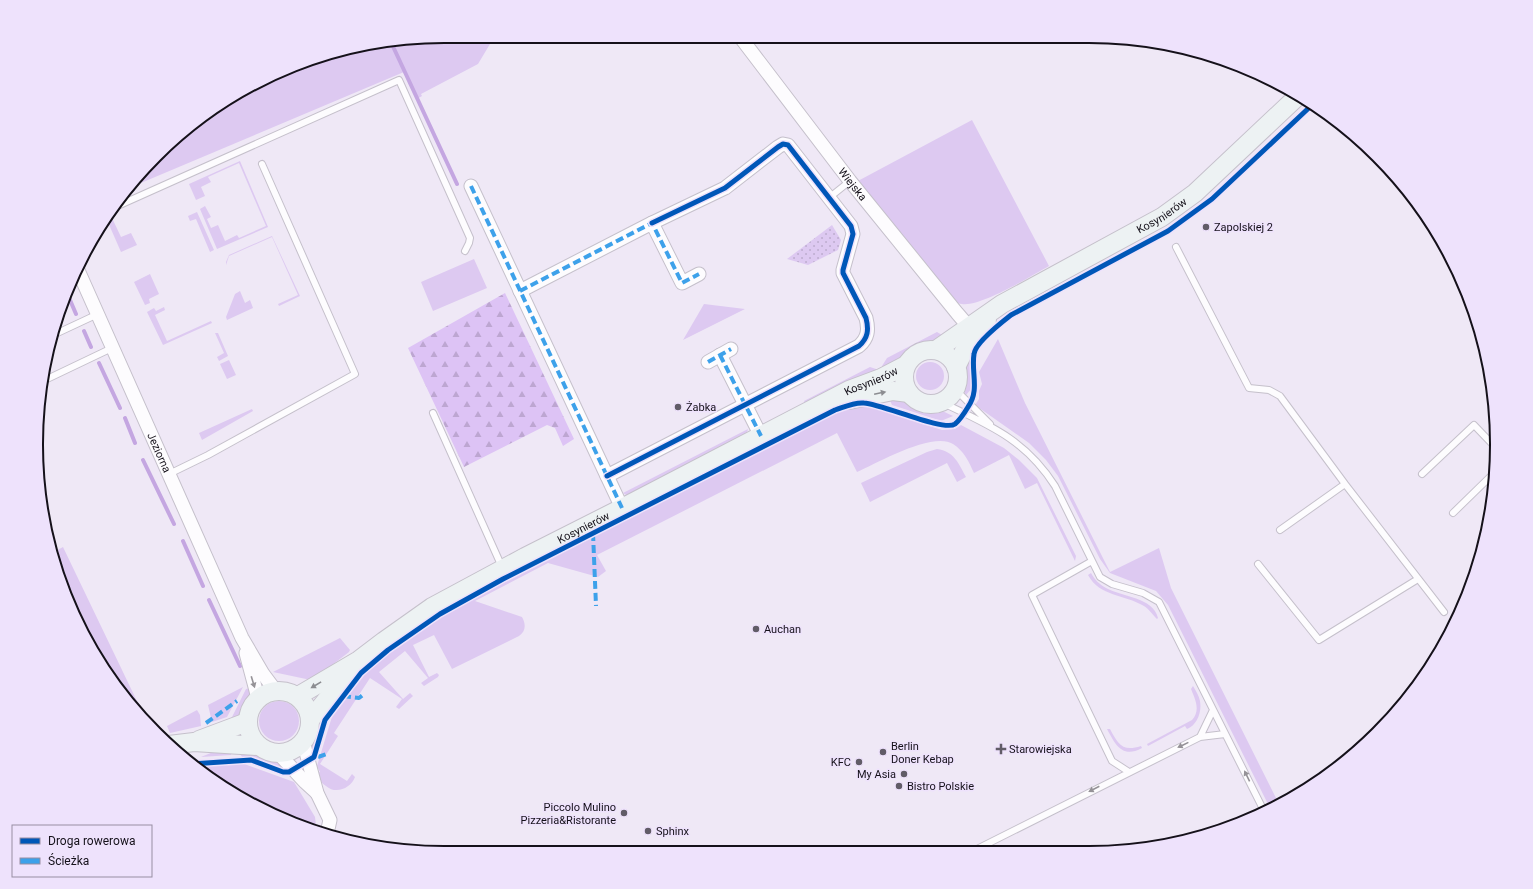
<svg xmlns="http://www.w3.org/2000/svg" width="1533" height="889" font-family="Roboto,sans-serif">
	<defs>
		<pattern id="forest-firs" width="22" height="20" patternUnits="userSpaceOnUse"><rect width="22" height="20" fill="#ddc3f5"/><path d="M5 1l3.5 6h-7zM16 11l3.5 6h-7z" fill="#bda6d1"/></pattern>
		<pattern id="park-dots" width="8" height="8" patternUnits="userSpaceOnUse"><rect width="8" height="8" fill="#ddc9f1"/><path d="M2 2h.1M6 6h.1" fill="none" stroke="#bdacce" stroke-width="1.8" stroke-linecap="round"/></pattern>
	</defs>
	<rect width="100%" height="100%" fill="#efe8f6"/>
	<!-- green -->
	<path fill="#ddc9f1" d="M 493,39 L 478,64 L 421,94 L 422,96 L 417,99 L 404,72 L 129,188 L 155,156 L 196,120 L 264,78 L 313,58 L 391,40 Z
		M 972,120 L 1049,266 C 1031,276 981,307 962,304 C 957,304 951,298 947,295 L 856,182 Z
		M 240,161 L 268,227 L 217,249 L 200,209 L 205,206 L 211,217 L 207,219 L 211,228 L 218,225 L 225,241 L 237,235 L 239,238 L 266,226 L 239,163 L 208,177 L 211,182 L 201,187 L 205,196 L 196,200 L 189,184 Z
		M 197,212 L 214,250 L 210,252 L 196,219 L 190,221 L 188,216 Z
		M 112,218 L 121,237 L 131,233 L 137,245 L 121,252 L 107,220 Z
		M 272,236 L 300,296 L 279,306 L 278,304 L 298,295 L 272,237 L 229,256 L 226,265 L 226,262 L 229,255 Z
		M 474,259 L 487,288 L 433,311 L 421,282 Z
		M 150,274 L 159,294 L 149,299 L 150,303 L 145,305 L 134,282 Z
		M 240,291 L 245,303 L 250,300 L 253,308 L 227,320 L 226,317 L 235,294 Z
		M 704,304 L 745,309 L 683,340 Z
		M 164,307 L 165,310 L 155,315 L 167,341 L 211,321 L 212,323 L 163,345 L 147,312 L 154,308 L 156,311 Z
		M 937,332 L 947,338 L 934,344 L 918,346 L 912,349 L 903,360 L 883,371 L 882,366 L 887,358 Z
		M 215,333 L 218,333 L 228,356 L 219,361 L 217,357 L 224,353 Z
		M 998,339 L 1025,403 L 1110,572 L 1159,548 L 1171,588 L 1279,804 L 1270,808 L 1168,605 L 1156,591 L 1110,573 L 1100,559 L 1058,476 L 1046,460 L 1029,443 L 975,405 L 979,399 L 979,391 L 982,384 L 979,372 Z
		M 967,353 L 972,357 L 970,372 L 973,387 L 966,395 C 957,381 963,369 967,353 Z
		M 229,360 L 236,375 L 227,379 L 220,364 Z
		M916 376a14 14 0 1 1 28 0a14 14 0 1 1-28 0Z
		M 870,367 L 876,369 L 876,374 L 806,406 L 804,401 Z
		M 888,396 L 905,399 L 922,408 L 936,408 L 953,416 L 941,421 L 935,419 L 892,405 Z
		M 864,406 L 871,407 L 942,430 L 955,429 L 961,425 L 1004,448 L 1019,460 L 1037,478 L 1076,556 L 1075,561 L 1037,483 L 1025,489 L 1009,455 L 974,473 C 969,462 964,451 953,444 C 933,431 877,463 857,472 L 837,433 L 597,555 L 606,571 L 598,577 L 548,563 L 475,601 L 522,617 C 526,624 526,631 519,636 L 452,669 L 434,635 L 413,645 L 429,677 L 437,673 L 439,675 L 438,677 L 424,686 L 421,683 L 428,678 L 405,651 L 379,672 L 403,699 L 410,693 L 413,696 L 399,709 L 396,707 L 402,699 L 370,678 L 334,733 L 338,736 L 320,764 L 347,781 L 352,774 L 355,777 C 351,788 336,795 326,786 C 321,783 319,778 317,773 L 320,772 L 317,766 L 334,710 L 360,677 L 386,655 L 435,619 L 584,540 L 838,411 L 851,407 Z
		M 252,409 L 253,411 L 202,440 L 199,433 Z
		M 748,429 L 746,436 L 628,496 L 623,493 Z
		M 937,449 C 954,451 959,464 966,477 L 957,482 L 947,463 L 870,502 L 861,483 L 927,452 Z
		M 63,547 L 146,720 C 138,712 128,703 121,693 C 91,656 64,598 52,553 Z
		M 1091,573 C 1095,580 1099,584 1106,588 C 1122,597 1153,597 1158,618 L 1157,619 C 1153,615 1149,609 1144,606 C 1124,594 1100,597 1088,575 Z
		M 340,638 L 350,650 L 349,652 L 314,679 L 306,679 L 273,672 Z
		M 1193,686 C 1196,691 1199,696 1200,701 C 1202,712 1197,725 1187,729 L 1185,726 L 1148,746 L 1147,744 L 1192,720 C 1201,710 1195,699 1191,689 Z
		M 243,687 L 227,717 L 212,722 L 208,705 Z
		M 250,688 C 252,696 247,708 241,715 C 239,718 234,719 230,721 L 246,689 Z
		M259 721a20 20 0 1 1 40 0a20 20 0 1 1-40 0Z
		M 197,710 L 200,715 L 201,726 L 170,733 L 167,726 Z
		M 326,710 L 314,753 L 312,758 L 310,746 L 316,732 L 316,724 Z
		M 1107,729 L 1110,729 C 1118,744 1122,752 1141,746 L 1142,748 C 1122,759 1115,744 1107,729 Z
		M 230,749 L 231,755 L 201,757 L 218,750 Z
		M 238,749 C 255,753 278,755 290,768 L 285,771 L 251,758 L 243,758 L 240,754 Z
		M 239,762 L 294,782 L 315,817 L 316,825 L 314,831 L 305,827 L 305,822 L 293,821 L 218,784 L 193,765 Z"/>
	<!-- forest -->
	<path fill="url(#forest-firs)" d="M 505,293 L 574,439 L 563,446 L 555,428 L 547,425 L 464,467 L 408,348 Z"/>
	<!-- park -->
	<path fill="url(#park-dots)" d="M 832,225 L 841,240 L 838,250 L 808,265 L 787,259 Z"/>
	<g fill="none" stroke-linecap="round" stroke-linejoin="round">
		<!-- stream -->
		<path stroke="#c4a6e1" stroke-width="4" d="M 390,40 L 457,184
			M 67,293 L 76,314
			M 84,331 L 91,347
			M 99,363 L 120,408
			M 125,418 L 135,443
			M 143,460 L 174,524
			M 183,541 L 203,586
			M 209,600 L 240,666"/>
		<!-- service casing -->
		<g stroke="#c5c0cb" stroke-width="8">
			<path id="service" d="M 830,197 L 850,181
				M 113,208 L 399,80 L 470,238 L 469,243 L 465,251
				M 1176,247 L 1249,388 L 1269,390 L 1280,396 L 1345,484 L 1444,612
				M 51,336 L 98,314
				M 45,380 L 112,348
				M 955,389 L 990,424
				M 941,402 C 989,425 1025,439 1055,486 L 1100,577 L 1112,584 L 1143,593 L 1159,602 L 1264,811
				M 433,413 L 502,567
				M 169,474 L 208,455 L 355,374 L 262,164
				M 1422,474 L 1474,425 L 1497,449
				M 1453,513 L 1494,473
				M 1280,530 L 1345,484
				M 1092,561 L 1032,595 L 1112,761 L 1129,772
				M 1258,564 L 1319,640 L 1418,579
				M 1200,737 L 1213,710
				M 971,852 L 1200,737 L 1225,734"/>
		</g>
		<!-- minor casing -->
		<g stroke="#c5c0cb" stroke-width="15">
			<g id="minor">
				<path id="s1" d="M 741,38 L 850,181 L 957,313 L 969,327"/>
				<path d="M 471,186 L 622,508"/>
				<path id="s2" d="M 77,268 L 242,638 L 263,674 L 275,690"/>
				<path d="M 520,291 L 652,223 L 682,283 L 699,274"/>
				<path d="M 720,355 L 761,436"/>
				<path d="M 708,362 L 731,349"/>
				<path d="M 607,476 L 859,346 C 868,338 869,330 866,318 L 843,273 L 843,270 L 853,234 L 851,226 L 788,145 L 783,144 L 778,147 L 725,188 L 652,223"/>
				<path d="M 246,653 L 258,698"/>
				<path d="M 303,741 L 317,793 L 330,820 L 328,829 L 325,834"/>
				<path d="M 278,753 L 305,782 L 317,793"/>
			</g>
		</g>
		<!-- secondary casing -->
		<g stroke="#c5c0cb" stroke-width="20">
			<g id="secondary">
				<path id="s3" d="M 936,350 L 1002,304 L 1162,217 L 1195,193 L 1298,96"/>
				<circle cx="931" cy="377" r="27"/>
				<path d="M 956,367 L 966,347 L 987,320"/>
				<path d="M 849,400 L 893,391 L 909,393"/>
				<circle cx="279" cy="722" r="31"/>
				<path id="s4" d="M 298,696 L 359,660 L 384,641 L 432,607 L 525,557 L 622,508 L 849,390 L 881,378 L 906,365"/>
				<path d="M 310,720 L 350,671"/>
				<path d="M 199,740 L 247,722"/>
				<path d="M 169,745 L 194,742 L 258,746"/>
			</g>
		</g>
		<!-- service -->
		<use href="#service" stroke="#fdfcfe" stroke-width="6"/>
		<!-- minor -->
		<use href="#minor" stroke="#fdfcfe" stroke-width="13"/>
		<!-- secondary -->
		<use href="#secondary" stroke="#edf2f3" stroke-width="18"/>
		<!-- quiet -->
		<path stroke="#3da1ea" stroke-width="4" stroke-dasharray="8 4" stroke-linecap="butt" d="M 471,186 L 622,508
			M 520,291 L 652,223 L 682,283 L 699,274
			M 720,355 L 761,436
			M 708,362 L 731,349
			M 593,533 L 596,606
			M 343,696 L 359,698 L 364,694
			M 206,723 L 237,701
			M 318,757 L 329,753"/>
		<!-- cycleway casing -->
		<g stroke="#eee2fc" stroke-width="8">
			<path id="cycleway" d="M 607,476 L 859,346 C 868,338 869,330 866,318 L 843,273 L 843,270 L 853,234 L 851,226 L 788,145 L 783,144 L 778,147 L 725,188 L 652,223
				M 191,764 L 251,760 L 283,772 L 289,772 L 314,757 L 325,720 L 361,673 L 388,650 L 440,614 L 503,579 L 835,410 C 844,407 854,402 864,403 C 882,404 944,432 955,424 C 960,420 965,412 968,407 C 980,390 971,373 974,354 C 975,343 1002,322 1011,315 L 1168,231 L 1212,199 L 1313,104"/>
		</g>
		<!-- cycleway -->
		<use href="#cycleway" stroke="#0057b8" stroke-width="5"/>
	</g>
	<!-- one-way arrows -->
	<defs><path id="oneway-solid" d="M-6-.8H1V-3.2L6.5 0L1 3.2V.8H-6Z"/></defs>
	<g fill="#8c8d91">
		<use href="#oneway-solid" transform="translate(880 393) rotate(-12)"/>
		<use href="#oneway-solid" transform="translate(316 685) rotate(149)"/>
	</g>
	<g fill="#959297">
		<use href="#oneway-solid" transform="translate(253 682) rotate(73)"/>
		<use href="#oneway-solid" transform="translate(1183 745) rotate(154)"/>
		<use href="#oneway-solid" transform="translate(1247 776) rotate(-116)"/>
		<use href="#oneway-solid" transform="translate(1094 789) rotate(153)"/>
	</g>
	<!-- markers -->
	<g fill="#615c67" stroke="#eee2fc" stroke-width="1.5">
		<circle cx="1206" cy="227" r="4"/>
		<circle cx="678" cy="407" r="4"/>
		<circle cx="756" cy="629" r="4"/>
		<path d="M999 743h4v4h4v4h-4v4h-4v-4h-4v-4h4z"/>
		<circle cx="883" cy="752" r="4"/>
		<circle cx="859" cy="762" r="4"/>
		<circle cx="904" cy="774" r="4"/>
		<circle cx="899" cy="786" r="4"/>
		<circle cx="624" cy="813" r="4"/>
		<circle cx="648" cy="831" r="4"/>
	</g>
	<g text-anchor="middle" stroke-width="3" stroke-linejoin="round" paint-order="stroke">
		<!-- street labels -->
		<g font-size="11" fill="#15111a" stroke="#eee2fc">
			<text dy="4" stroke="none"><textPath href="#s1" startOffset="184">Wiejska</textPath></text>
			<text dy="4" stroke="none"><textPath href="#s3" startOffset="263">Kosynierów</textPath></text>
			<text dy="4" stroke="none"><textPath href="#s4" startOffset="655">Kosynierów</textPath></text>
			<text dy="4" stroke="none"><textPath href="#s2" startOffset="202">Jeziorna</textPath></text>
			<text dy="4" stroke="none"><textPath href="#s4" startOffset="332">Kosynierów</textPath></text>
		</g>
		<!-- poi labels -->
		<g font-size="11" fill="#15111a" stroke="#eee2fc" text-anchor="start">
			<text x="1214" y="231">Zapolskiej 2</text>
			<text x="686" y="411">Żabka</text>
			<text x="764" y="633">Auchan</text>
			<text x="891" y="750">Berlin<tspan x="891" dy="13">Doner Kebap</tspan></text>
			<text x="1009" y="753">Starowiejska</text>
			<text x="851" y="766" text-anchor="end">KFC</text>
			<text x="896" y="778" text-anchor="end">My Asia</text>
			<text x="907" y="790">Bistro Polskie</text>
			<text x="616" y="811" text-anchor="end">Piccolo Mulino<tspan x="616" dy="13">Pizzeria&amp;Ristorante</tspan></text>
			<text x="656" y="835">Sphinx</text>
		</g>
	</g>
	<!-- crop -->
	<path d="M0 0H1533V889H0ZM444 43H1089A401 401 0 0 1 1490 444V445A401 401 0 0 1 1089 846H444A401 401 0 0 1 43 445V444A401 401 0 0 1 444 43Z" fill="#eee2fc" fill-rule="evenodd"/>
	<path fill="none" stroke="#15111a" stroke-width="2" d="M444 43H1089A401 401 0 0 1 1490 444V445A401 401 0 0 1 1089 846H444A401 401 0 0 1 43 445V444A401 401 0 0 1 444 43Z"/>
	<!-- legend -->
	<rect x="12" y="825" width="140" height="52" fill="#eee2fc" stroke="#978ea2"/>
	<rect x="20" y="838" width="20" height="6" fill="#0057b8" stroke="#978ea2"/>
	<text x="48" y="845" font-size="12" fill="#15111a">Droga rowerowa</text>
	<rect x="20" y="858" width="20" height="6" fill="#3da1ea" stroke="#978ea2"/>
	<text x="48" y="865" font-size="12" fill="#15111a">Ścieżka</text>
</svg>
